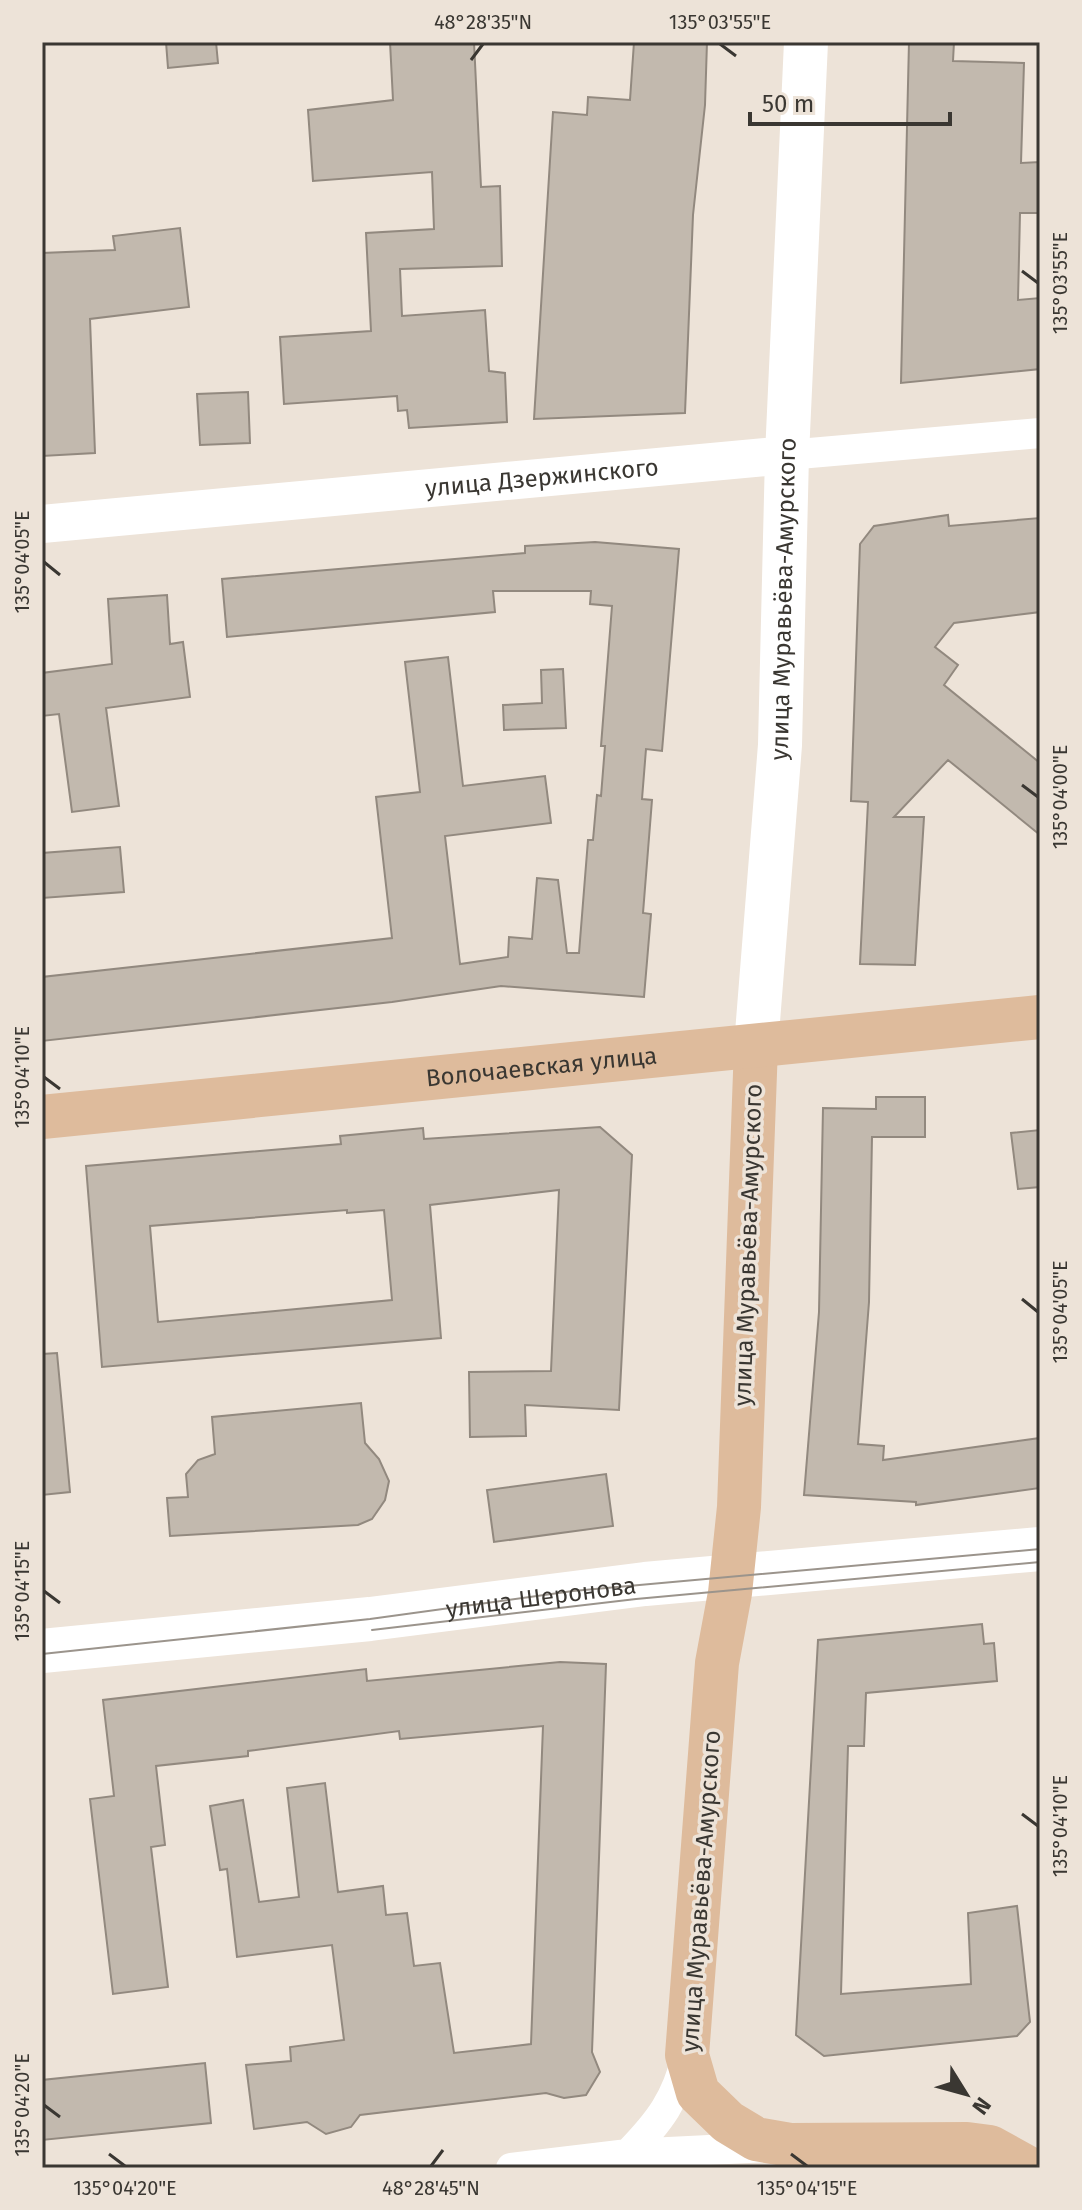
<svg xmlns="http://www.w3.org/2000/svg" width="1082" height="2210" font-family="'Fira Sans',sans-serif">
	<rect width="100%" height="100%" fill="#ede3d8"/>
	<!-- building -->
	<path fill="#c2b9ae" stroke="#92897f" stroke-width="2" fill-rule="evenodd" d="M 166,42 L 216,42 L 218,63 L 168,68 Z
		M 390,42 L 474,42 L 481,187 L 500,186 L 502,266 L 400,269 L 402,316 L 485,310 L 489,371 L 505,373 L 507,422 L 409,428 L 407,410 L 398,411 L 397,396 L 284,404 L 280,337 L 371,331 L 366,233 L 434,229 L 432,172 L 313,181 L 308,110 L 393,100 Z
		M 634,42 L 707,42 L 705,105 L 693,215 L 685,413 L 534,419 L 553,112 L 587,115 L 588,97 L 630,100 Z
		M 909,42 L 954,42 L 953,61 L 1024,63 L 1021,163 L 1040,162 L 1040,213 L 1020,213 L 1018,300 L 1040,298 L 1040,369 L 901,383 Z
		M 180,228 L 189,307 L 90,319 L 95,453 L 42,456 L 42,253 L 115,250 L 113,236 Z
		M 248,392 L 250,443 L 200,445 L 197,394 Z
		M 948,515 L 949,526 L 1040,518 L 1040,612 L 954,623 L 935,647 L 958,665 L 944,685 L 1040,763 L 1040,835 L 948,760 L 894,817 L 924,817 L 915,965 L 860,964 L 868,802 L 851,801 L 860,544 L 874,526 Z
		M 595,542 L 679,549 L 662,751 L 646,749 L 642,799 L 652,800 L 643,913 L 651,914 L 644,997 L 501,986 L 392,1002 L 42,1041 L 42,977 L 392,938 L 376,797 L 420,792 L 405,662 L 448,657 L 463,786 L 545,776 L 551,823 L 445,836 L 460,964 L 508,957 L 509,937 L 532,939 L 537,878 L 558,880 L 567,953 L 579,953 L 588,840 L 593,840 L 597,795 L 601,796 L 605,746 L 601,746 L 612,606 L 590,604 L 591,591 L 493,591 L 495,612 L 227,637 L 222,579 L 525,553 L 525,546 Z
		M 167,595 L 170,644 L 183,642 L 190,697 L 106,708 L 119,806 L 72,812 L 59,714 L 42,716 L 42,673 L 112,664 L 108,599 Z
		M 563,669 L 566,728 L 504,730 L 503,705 L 542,703 L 541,670 Z
		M 120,847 L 124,892 L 42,898 L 42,853 Z
		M 876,1097 L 925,1097 L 925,1137 L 872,1137 L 869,1302 L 858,1444 L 884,1446 L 883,1460 L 1040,1438 L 1040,1488 L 916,1505 L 916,1502 L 804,1495 L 819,1312 L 823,1108 L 876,1109 Z
		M 600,1127 L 632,1155 L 619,1410 L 525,1405 L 526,1436 L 470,1437 L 469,1372 L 551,1371 L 559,1190 L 430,1205 L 441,1338 L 102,1367 L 86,1166 L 341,1144 L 340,1136 L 423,1128 L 424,1139 ZM 347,1210 L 347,1213 L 384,1210 L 392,1300 L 158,1322 L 150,1226 Z
		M 1040,1130 L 1040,1187 L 1018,1189 L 1011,1133 Z
		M 57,1353 L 70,1492 L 42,1495 L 42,1354 Z
		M 361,1403 L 365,1443 L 379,1459 L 389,1481 L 385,1500 L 372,1519 L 358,1525 L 170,1536 L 167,1498 L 188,1497 L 186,1474 L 198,1460 L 215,1454 L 212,1417 Z
		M 606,1474 L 613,1526 L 494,1542 L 487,1490 Z
		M 982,1624 L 984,1644 L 994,1643 L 997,1681 L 866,1693 L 864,1746 L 848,1746 L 841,1994 L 971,1984 L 968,1913 L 1017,1906 L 1030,2022 L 1017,2036 L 824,2056 L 796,2035 L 818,1640 Z
		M 560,1662 L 606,1664 L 592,2052 L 600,2072 L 586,2095 L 564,2098 L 546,2093 L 360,2115 L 351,2127 L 326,2134 L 307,2122 L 254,2129 L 246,2065 L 291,2061 L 290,2047 L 344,2040 L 332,1945 L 237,1957 L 227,1869 L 220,1870 L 210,1806 L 243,1800 L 259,1902 L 299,1897 L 287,1788 L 325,1783 L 338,1892 L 383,1886 L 386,1915 L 407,1913 L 414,1966 L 440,1963 L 454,2053 L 531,2044 L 543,1726 L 400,1739 L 399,1731 L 248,1751 L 248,1756 L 156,1766 L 165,1845 L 151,1847 L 168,1987 L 113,1994 L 90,1799 L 114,1796 L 103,1700 L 366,1669 L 367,1681 Z
		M 205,2063 L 211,2123 L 42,2140 L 42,2080 Z"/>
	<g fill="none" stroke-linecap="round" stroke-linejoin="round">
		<!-- minor -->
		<path stroke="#fff" stroke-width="30" d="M 787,455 L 1040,433
			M 628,2154 C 660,2121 676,2100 687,2055
			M 511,2168 L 628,2154 L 768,2147"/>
		<!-- tertiary -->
		<path stroke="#fff" stroke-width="38" id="s1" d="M 42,524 L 787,455"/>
		<!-- secondary -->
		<g stroke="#fff" stroke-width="44">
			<path id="s2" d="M 756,1046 L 780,745 L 787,455 L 806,42"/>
			<path id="s3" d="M 42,1651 L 370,1619 L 645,1584 L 1040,1549"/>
		</g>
		<!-- primary -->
		<g stroke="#debb9c" stroke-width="44">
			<path d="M 756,1046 L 739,1507 L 730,1593 L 717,1663 L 687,2055 L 698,2093 L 728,2122 L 756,2139 L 790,2145 L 967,2144 L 990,2147 L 1028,2168"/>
			<path id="s4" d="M 42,1117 L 1040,1017"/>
		</g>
		<!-- tram -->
		<path stroke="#9b948c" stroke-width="2" d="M 372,1630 L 636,1599 L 1040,1562
			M 42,1654 L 370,1619 L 573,1591 L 1040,1549"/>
	</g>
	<!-- ticks -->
	<path fill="none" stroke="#3a3732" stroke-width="3" d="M 720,44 L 736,56M 471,60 L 483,44M 1022,271 L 1038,283M 44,562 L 60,575M 1022,785 L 1038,797M 44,1077 L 60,1089M 1022,1299 L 1038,1312M 44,1591 L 60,1603M 1022,1814 L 1038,1826M 44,2105 L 60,2117M 109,2154 L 125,2166M 791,2154 L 807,2166M 431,2166 L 443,2150"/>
	<g text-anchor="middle" stroke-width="7" stroke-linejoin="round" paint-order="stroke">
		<!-- street labels -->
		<g font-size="24" fill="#3a3732" stroke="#ede3d8">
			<text dy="8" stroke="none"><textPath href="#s1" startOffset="502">улица Дзержинского</textPath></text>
			<text dy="8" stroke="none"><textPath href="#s2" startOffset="448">улица Муравьёва-Амурского</textPath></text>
			<text dy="8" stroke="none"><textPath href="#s4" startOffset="502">Волочаевская улица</textPath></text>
			<text transform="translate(748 1245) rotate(-88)" y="8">улица Муравьёва-Амурского</text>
			<text dy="8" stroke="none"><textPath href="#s3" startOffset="502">улица Шеронова</textPath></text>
			<text transform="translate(701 1891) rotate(-86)" y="8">улица Муравьёва-Амурского</text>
		</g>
	</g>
	<!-- border -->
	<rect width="1082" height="2210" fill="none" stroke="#ede3d8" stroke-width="88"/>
	<!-- north arrow -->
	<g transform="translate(966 2094) rotate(127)" stroke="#ede3d8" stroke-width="6" paint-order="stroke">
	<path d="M0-6L14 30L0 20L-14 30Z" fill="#3a3732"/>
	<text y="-12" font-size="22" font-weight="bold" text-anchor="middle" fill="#3a3732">N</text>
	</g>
	<!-- scale -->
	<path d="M750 112v12h200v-12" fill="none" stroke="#3a3732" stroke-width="4"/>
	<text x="762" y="112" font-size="24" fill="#3a3732" stroke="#ede3d8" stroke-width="6" paint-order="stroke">50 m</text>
	<rect x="44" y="44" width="994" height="2122" fill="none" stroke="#3a3732" stroke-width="3"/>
	<g font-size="20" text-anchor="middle" fill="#3a3732">
		<text x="483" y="29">48°28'35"N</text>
		<text x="720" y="29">135°03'55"E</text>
		<text transform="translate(1060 283) rotate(-90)" y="7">135°03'55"E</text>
		<text transform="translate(22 562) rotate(-90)" y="7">135°04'05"E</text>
		<text transform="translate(1060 797) rotate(-90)" y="7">135°04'00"E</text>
		<text transform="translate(22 1077) rotate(-90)" y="7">135°04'10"E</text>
		<text transform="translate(1060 1312) rotate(-90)" y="7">135°04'05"E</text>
		<text transform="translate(22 1591) rotate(-90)" y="7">135°04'15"E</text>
		<text transform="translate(1060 1826) rotate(-90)" y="7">135°04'10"E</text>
		<text transform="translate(22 2105) rotate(-90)" y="7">135°04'20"E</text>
		<text x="125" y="2195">135°04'20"E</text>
		<text x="431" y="2195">48°28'45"N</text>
		<text x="807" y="2195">135°04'15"E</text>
	</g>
</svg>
